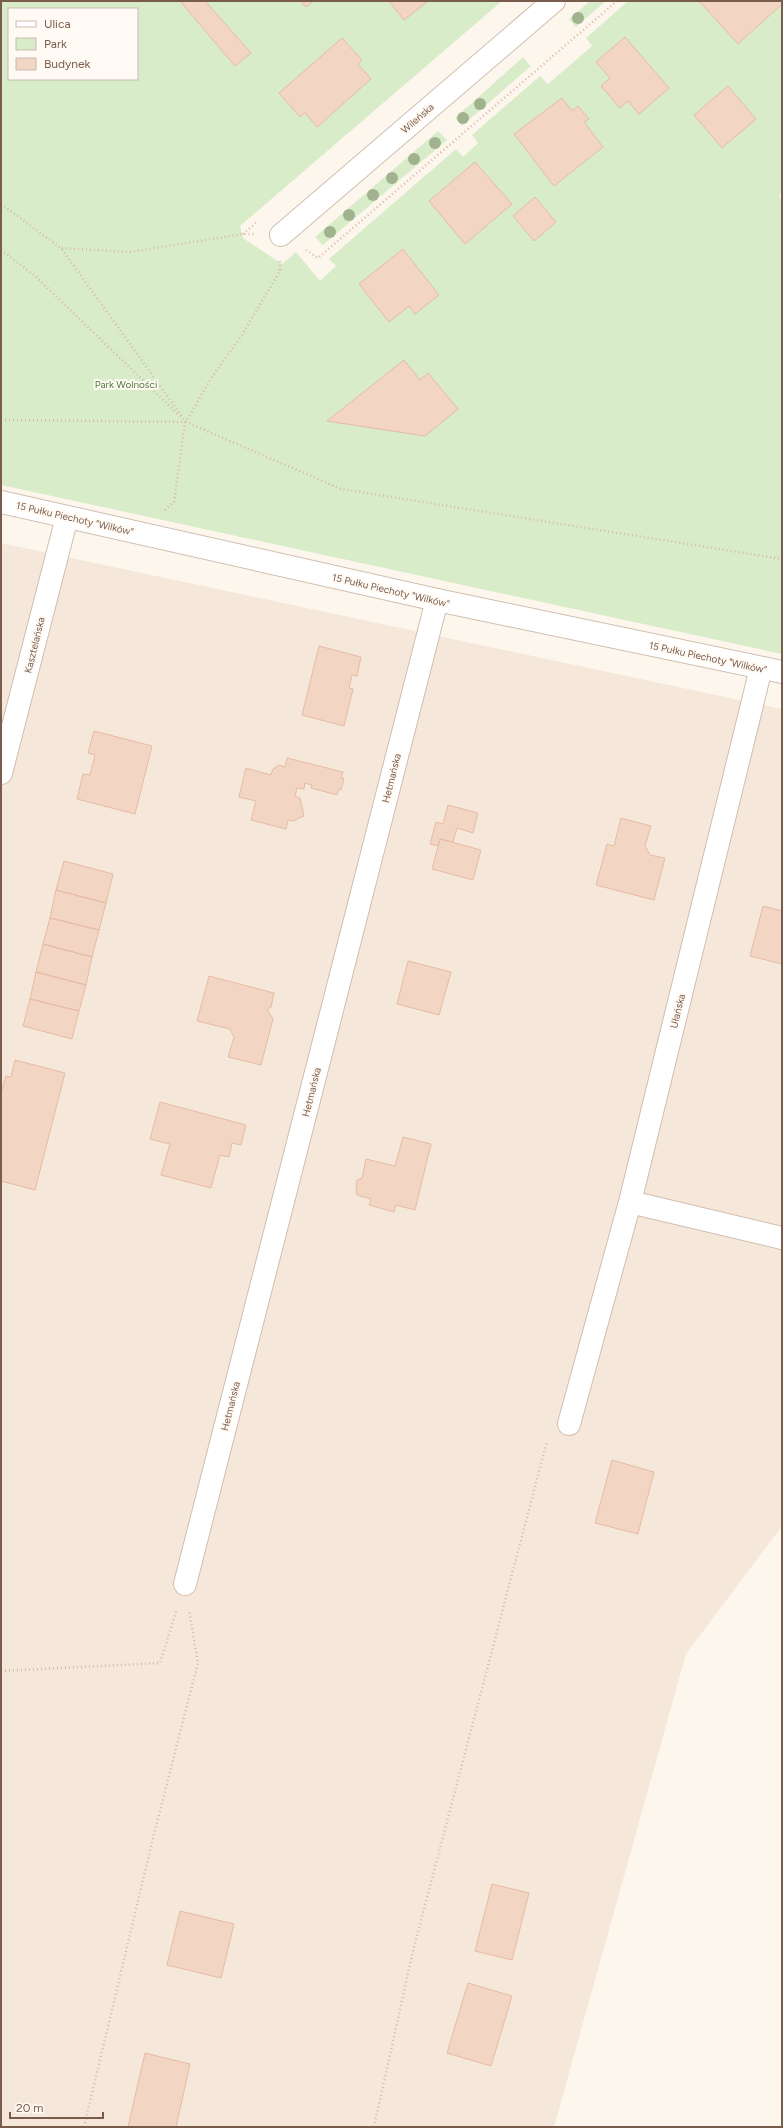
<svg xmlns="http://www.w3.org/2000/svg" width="783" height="2128" font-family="Figtree,sans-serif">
	<rect width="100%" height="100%" fill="#fdf6ec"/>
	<!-- residential -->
	<path fill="#f5e8da" d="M 1,543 L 782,709 L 782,1526 L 686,1654 L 554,2127 L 1,2127 Z"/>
	<!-- green -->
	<path fill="#d8ecc9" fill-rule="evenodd" d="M 1,1 L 502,1 L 240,226 L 243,238 L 282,264 L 296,252 L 320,281 L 336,266 L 329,259 L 456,149 L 463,157 L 478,143 L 472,135 L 540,76 L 548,84 L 592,46 L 586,38 L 628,1 L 782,1 L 782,190 L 779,197 L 782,199 L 782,654 L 1,485 ZM 9,9 L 137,9 L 137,79 L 9,79 Z
		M 590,1 L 606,1 L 576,27 L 569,19 Z
		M 523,57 L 531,66 L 462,126 L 455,118 Z
		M 438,131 L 447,140 L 323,245 L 315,237 Z"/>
	<!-- building -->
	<path fill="#f3d5c3" stroke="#e6bba3" d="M 180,1 L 205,1 L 251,53 L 235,66 Z
		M 300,1 L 313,1 L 306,7 Z
		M 389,1 L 428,1 L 404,20 Z
		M 699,1 L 782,1 L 782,4 L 738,44 Z
		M 625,37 L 669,88 L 639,114 L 628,101 L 620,108 L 601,86 L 610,78 L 596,62 Z
		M 342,38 L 362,60 L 358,64 L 371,79 L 317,127 L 305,113 L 300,117 L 279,93 Z
		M 728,86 L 756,119 L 722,148 L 694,115 Z
		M 562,98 L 572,111 L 578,106 L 589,119 L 584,122 L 603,147 L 554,186 L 514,134 Z
		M 475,162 L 512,204 L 465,244 L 429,201 Z
		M 535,197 L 556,222 L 534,241 L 513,216 Z
		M 403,249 L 439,295 L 415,314 L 409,306 L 389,322 L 359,284 Z
		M 404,360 L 420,380 L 428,373 L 458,409 L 425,436 L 327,421 Z
		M 319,646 L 361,657 L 357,676 L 352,675 L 349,688 L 353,689 L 344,726 L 302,715 Z
		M 94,731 L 152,746 L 135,814 L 77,799 L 83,774 L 90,775 L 95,755 L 88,753 Z
		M 287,758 L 343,772 L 341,778 L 344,778 L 341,790 L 339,789 L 337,795 L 311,788 L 312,785 L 305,783 L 304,789 L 297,788 L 295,796 L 300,798 L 304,816 L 293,821 L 288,820 L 286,829 L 251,820 L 256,801 L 239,797 L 246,768 L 271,775 L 273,769 L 279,765 L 285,767 Z
		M 448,805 L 478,813 L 473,833 L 457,828 L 453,842 L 440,839 L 438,846 L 430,844 L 436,822 L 443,824 Z
		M 621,818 L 651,826 L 645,846 L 650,855 L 665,858 L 654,900 L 596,885 L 607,844 L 614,846 Z
		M 440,839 L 481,850 L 473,880 L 432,869 Z
		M 64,861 L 113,874 L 106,903 L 56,890 Z
		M 56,890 L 106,903 L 99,930 L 50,918 Z
		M 763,906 L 782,911 L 782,964 L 750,956 Z
		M 50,918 L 99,930 L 92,957 L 43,944 Z
		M 43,944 L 92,957 L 86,985 L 36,972 Z
		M 408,961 L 451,972 L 439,1015 L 397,1004 Z
		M 36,972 L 86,985 L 79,1011 L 30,999 Z
		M 209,976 L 274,993 L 271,1007 L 267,1009 L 273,1019 L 261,1065 L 228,1057 L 234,1037 L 230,1029 L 197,1021 Z
		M 30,999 L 79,1011 L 72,1039 L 23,1026 Z
		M 15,1060 L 65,1073 L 35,1190 L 1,1181 L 1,1093 L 6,1076 L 11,1077 Z
		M 160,1102 L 246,1125 L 241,1145 L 232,1143 L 229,1157 L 220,1155 L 211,1188 L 161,1175 L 170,1144 L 150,1139 Z
		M 403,1137 L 431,1144 L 415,1210 L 396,1205 L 394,1212 L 369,1205 L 371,1199 L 357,1195 L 356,1187 L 357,1180 L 362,1178 L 366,1159 L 395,1166 Z
		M 612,1460 L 654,1472 L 638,1534 L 595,1523 Z
		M 492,1884 L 529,1893 L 512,1960 L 475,1951 Z
		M 180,1911 L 234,1924 L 221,1978 L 167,1965 Z
		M 468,1983 L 512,1996 L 491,2066 L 447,2053 Z
		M 145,2053 L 190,2064 L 176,2127 L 128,2127 Z"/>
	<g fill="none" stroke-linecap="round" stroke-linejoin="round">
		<!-- minor casing -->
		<g stroke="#d1beb0" stroke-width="24">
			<path id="minor" d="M 281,235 L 554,1
				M 761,668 L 630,1202 L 782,1238
				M 1,773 L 67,517
				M 569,1424 L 630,1202
				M 185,1584 L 437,600"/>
		</g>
		<!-- tertiary casing -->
		<g stroke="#d1beb0" stroke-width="24">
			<path id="tertiary" d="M 1,502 L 437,600 L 782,672"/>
		</g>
		<!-- path -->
		<path stroke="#d9b8a5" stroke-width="2.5" stroke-dasharray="1 3" stroke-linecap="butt" d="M 1,204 L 61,248 L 186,422 L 341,489 L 782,559
			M 243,234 L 256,223
			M 62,248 L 130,252 L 243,234 L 255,234
			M 1,250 L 34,275 L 181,417
			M 306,250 L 318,258 L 617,1
			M 1,420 L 186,422 L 210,380 L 242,335 L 280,271 L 280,261
			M 165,510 L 174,502 L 185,422
			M 1,1671 L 160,1663 L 177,1609
			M 84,2127 L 153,1838 L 198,1663 L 189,1610
			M 374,2127 L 413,1951 L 547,1441"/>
		<!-- minor -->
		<use href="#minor" stroke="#fff" stroke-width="22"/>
		<!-- tertiary -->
		<use href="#tertiary" stroke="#fff" stroke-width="22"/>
	</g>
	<!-- trees -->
	<g fill="#a0b28e">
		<circle cx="578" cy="18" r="6"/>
		<circle cx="480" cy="104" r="6"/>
		<circle cx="463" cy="118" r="6"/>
		<circle cx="435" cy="143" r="6"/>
		<circle cx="414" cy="159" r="6"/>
		<circle cx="392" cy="178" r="6"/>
		<circle cx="373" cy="195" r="6"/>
		<circle cx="349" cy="215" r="6"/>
		<circle cx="330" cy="232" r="6"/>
	</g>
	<g text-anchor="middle" stroke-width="4" stroke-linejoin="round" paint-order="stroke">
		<!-- street labels -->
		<g font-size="10" fill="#7a5c4d" stroke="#fffaf3">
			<text transform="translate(417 118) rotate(-41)" y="4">Wileńska</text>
			<text transform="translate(75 518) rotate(13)" y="4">15 Pułku Piechoty "Wilków"</text>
			<text transform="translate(391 590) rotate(13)" y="4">15 Pułku Piechoty "Wilków"</text>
			<text transform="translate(34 645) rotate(-76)" y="4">Kasztelańska</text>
			<text transform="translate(708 657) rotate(12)" y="4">15 Pułku Piechoty "Wilków"</text>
			<text transform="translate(391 778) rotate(-76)" y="4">Hetmańska</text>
			<text transform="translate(677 1011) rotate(-76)" y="4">Ułańska</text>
			<text transform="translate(311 1092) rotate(-76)" y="4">Hetmańska</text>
			<text transform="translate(230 1406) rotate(-76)" y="4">Hetmańska</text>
		</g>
		<!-- park labels -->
		<g font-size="10" fill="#537a41" stroke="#fffaf3">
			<text x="126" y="388">Park Wolności</text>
		</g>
	</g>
	<!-- border -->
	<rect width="783" height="2128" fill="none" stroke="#7a5c4d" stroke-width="4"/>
	<!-- legend -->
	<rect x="8" y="8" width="130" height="72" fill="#fffaf3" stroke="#cabbb1"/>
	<rect x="16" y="21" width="20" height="6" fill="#ffffff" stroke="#cabbb1"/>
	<text x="44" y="28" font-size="12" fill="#7a5c4d">Ulica</text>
	<rect x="16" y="38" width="20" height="12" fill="#d8ecc9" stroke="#cabbb1"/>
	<text x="44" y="48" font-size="12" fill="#7a5c4d">Park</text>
	<rect x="16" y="58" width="20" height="12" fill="#f3d5c3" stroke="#cabbb1"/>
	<text x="44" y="68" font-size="12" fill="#7a5c4d">Budynek</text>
	<!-- scale -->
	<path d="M10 2112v6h93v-6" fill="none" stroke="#7a5c4d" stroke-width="2"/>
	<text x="16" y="2112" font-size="12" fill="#7a5c4d" stroke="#fffaf3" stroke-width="3" paint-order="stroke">20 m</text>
</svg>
